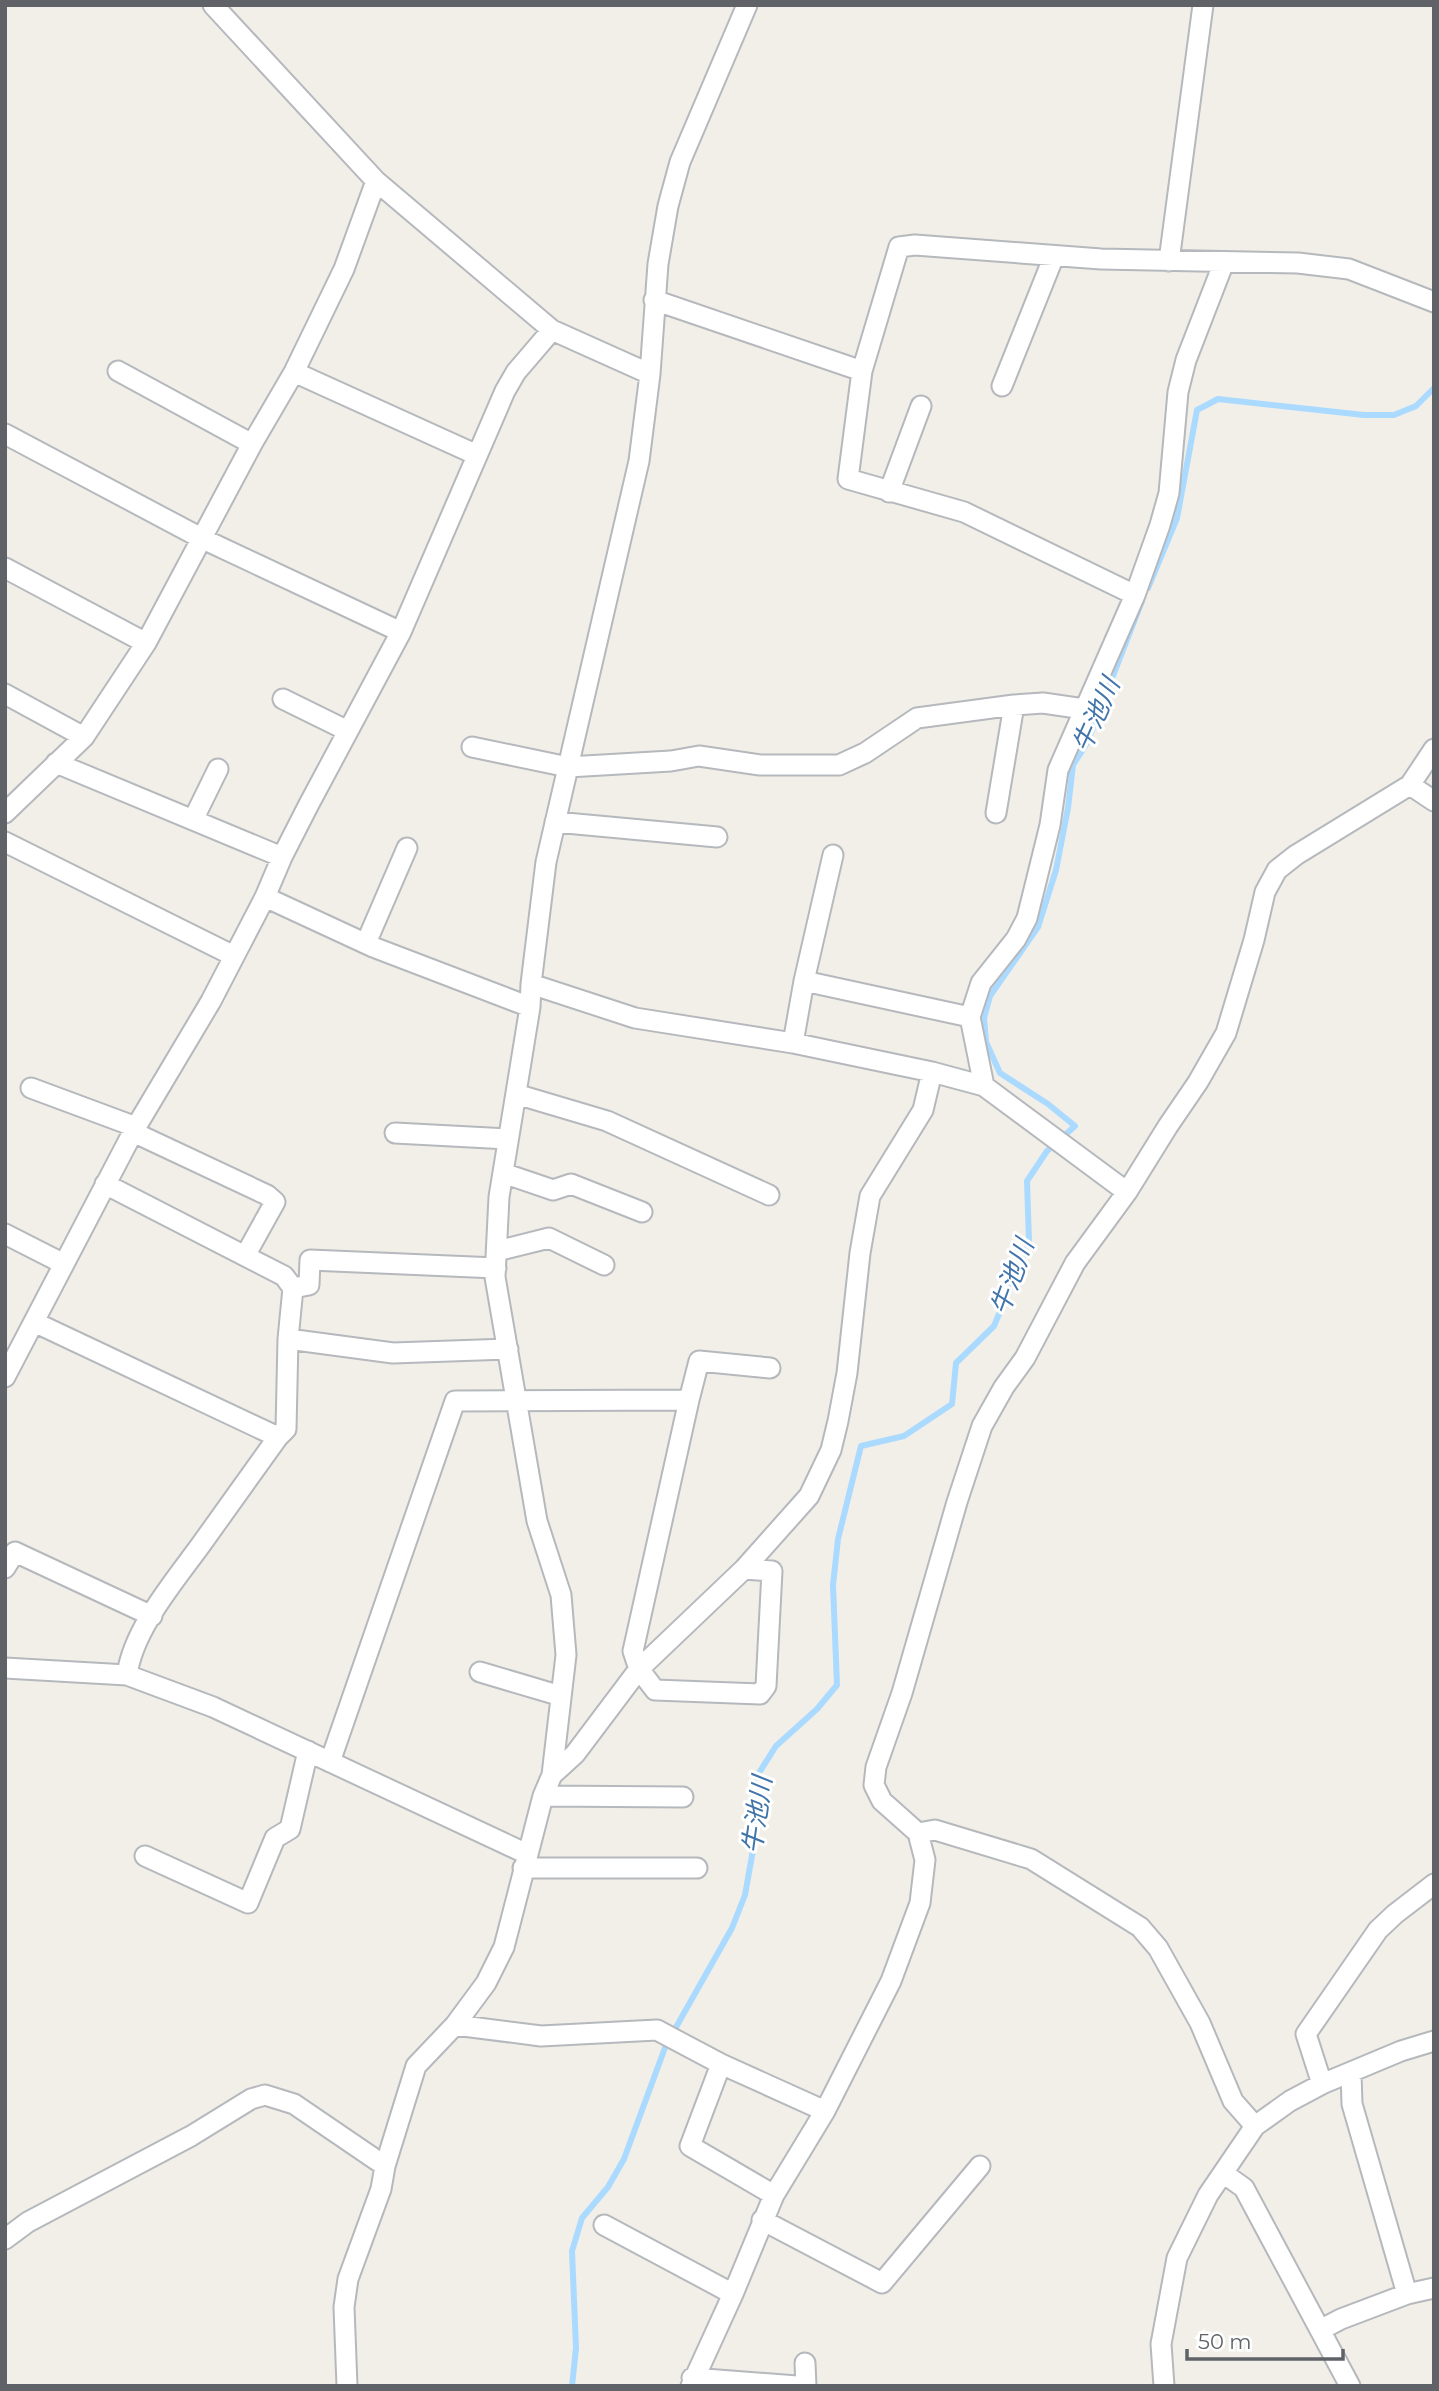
<svg xmlns="http://www.w3.org/2000/svg" width="1439" height="2391" font-family="Montserrat,'Noto Sans JP',sans-serif">
	<rect width="100%" height="100%" fill="#f1efe8"/>
	<g fill="none" stroke-linecap="round" stroke-linejoin="round">
		<!-- stream -->
		<path stroke="#aadaff" stroke-width="6" d="M 1148,588 L 1177,518 L 1197,410 L 1218,399 L 1364,415 L 1394,415 L 1416,406 L 1434,388
			M 572,2386 L 576,2348 L 572,2251 L 582,2218 L 608,2187 L 624,2159 L 666,2045 L 732,1928 L 745,1895 L 753,1850 L 752,1804 L 757,1776 L 776,1746 L 817,1709 L 837,1685 L 833,1585 L 838,1539 L 861,1446 L 904,1436 L 952,1404 L 956,1363 L 994,1326 L 1029,1242 L 1027,1181 L 1047,1151 L 1075,1126 L 1048,1104 L 1000,1073 L 986,1042 L 984,1018 L 990,996 L 1038,927 L 1056,870 L 1068,808 L 1073,765 L 1087,743 L 1142,601"/>
		<!-- minor casing -->
		<g stroke="#b5b8bc" stroke-width="23">
			<path id="minor" d="M 213,5 L 376,181 L 552,330 L 650,374
				M 1169,261 L 1203,5
				M 654,300 L 862,371
				M 118,371 L 252,444
				M 294,372 L 477,455
				M 1002,386 L 1054,256
				M 5,434 L 203,539 L 401,632
				M 889,492 L 921,406
				M 5,568 L 146,643
				M 1135,595 L 964,512 L 848,479 L 862,371 L 899,247 L 915,245 L 1101,259 L 1298,263 L 1349,269 L 1434,302
				M 5,694 L 84,737
				M 283,699 L 348,731
				M 472,747 L 568,767 L 671,761 L 699,756 L 760,765 L 839,765 L 865,753 L 917,718 L 1014,705 L 1043,703 L 1084,709
				M 56,763 L 282,857
				M 1410,785 L 1434,801
				M 5,813 L 84,737 L 146,643 L 252,444 L 294,372 L 344,269 L 376,181
				M 996,813 L 1014,705
				M 193,820 L 218,769
				M 555,822 L 717,837
				M 5,842 L 234,956
				M 265,897 L 373,947 L 530,1007
				M 366,943 L 407,848
				M 804,981 L 970,1017
				M 531,984 L 635,1018 L 793,1043 L 932,1072 L 984,1086 L 1127,1192
				M 793,1043 L 804,981 L 833,855
				M 984,1086 L 970,1017 L 981,983 L 1016,939 L 1027,918 L 1050,825 L 1058,770 L 1135,595 L 1160,525 L 1169,493 L 1178,392 L 1186,360 L 1224,262
				M 31,1088 L 136,1127
				M 516,1094 L 607,1121 L 769,1195
				M 133,1132 L 267,1195 L 275,1202 L 245,1256
				M 395,1133 L 508,1139
				M 503,1173 L 553,1190 L 571,1184 L 642,1212
				M 105,1184 L 284,1276 L 293,1288 L 288,1339
				M 5,1234 L 64,1264
				M 497,1251 L 549,1238 L 604,1265
				M 293,1288 L 309,1285 L 310,1260 L 496,1268
				M 34,1322 L 278,1437 C 252,1473 226,1510 200,1546 C 173,1583 133,1630 127,1675
				M 5,1377 L 133,1132 L 211,1001 L 265,897 L 282,857 L 308,806 L 401,632 L 505,391 L 516,372 L 552,330
				M 689,1400 L 699,1361 L 770,1368
				M 278,1437 L 286,1429 L 288,1339 L 393,1353 L 508,1349
				M 5,1568 L 15,1552 L 152,1616
				M 5,1668 L 127,1675 L 213,1707 L 527,1854
				M 480,1672 L 561,1696
				M 330,1762 L 455,1401 L 689,1400 L 633,1651 L 639,1669 L 655,1690 L 760,1694 L 766,1686 L 772,1571 L 744,1569
				M 552,1775 L 575,1754 L 639,1669 L 744,1569 L 809,1496 L 831,1450 L 838,1421 L 847,1373 L 860,1253 L 870,1196 L 923,1110 L 932,1072
				M 543,1796 L 683,1797
				M 918,1833 L 935,1830 L 1031,1859 L 1140,1927 L 1158,1948 L 1200,2023 L 1233,2101 L 1255,2126
				M 145,1856 L 248,1903 L 275,1838 L 290,1829 L 308,1751
				M 523,1868 L 697,1868
				M 455,2025 L 541,2036 L 657,2030 L 721,2064 L 825,2111
				M 721,2064 L 690,2146 L 774,2195
				M 1351,2073 L 1352,2104 L 1407,2294 L 1434,2288
				M 1322,2084 L 1306,2034 L 1378,1930 L 1395,1914 L 1434,1884
				M 1223,2173 L 1244,2188 L 1350,2386
				M 762,2220 L 882,2283 L 980,2166
				M 604,2225 L 733,2294
				M 5,2239 L 28,2222 L 191,2136 L 251,2099 L 265,2095 L 294,2104 L 385,2166
				M 1320,2330 L 1341,2319 L 1407,2294
				M 805,2363 L 806,2386
				M 692,2378 L 797,2386
				M 347,2386 L 344,2307 L 348,2279 L 381,2189 L 385,2166 L 416,2066 L 455,2025 L 486,1983 L 504,1947 L 543,1796 L 552,1775 L 566,1655 L 561,1595 L 537,1521 L 495,1277 L 499,1197 L 530,1007 L 531,984 L 546,862 L 639,461 L 650,374 L 658,264 L 668,206 L 680,162 L 747,5
				M 691,2386 L 733,2294 L 774,2195 L 825,2111 L 891,1981 L 920,1903 L 925,1860 L 918,1833 L 882,1801 L 874,1785 L 876,1767 L 902,1693 L 957,1502 L 982,1426 L 1004,1387 L 1025,1358 L 1075,1263 L 1127,1192 L 1168,1126 L 1198,1082 L 1226,1033 L 1254,940 L 1265,892 L 1277,870 L 1296,855 L 1410,785 L 1434,749
				M 1164,2386 L 1161,2344 L 1177,2258 L 1208,2195 L 1255,2126 L 1290,2101 L 1322,2084 L 1401,2051 L 1434,2041"/>
		</g>
		<!-- minor -->
		<use href="#minor" stroke="#fff" stroke-width="19"/>
	</g>
	<g text-anchor="middle" stroke-width="6" stroke-linejoin="round" paint-order="stroke">
		<!-- water labels -->
		<g font-size="26" font-style="italic" fill="#4174aa" stroke="#fff">
			<text transform="translate(1096 715) rotate(-66)" y="9">牛池川</text>
			<text transform="translate(1012 1277) rotate(-70)" y="9">牛池川</text>
			<text transform="translate(757 1815) rotate(-82)" y="9">牛池川</text>
		</g>
	</g>
	<!-- border -->
	<rect width="1439" height="2391" fill="none" stroke="#5f6368" stroke-width="14"/>
	<!-- scale -->
	<path d="M1187 2349v10h156v-10" fill="none" stroke="#5f6368" stroke-width="3.5"/>
	<text x="1198" y="2349" font-size="21" fill="#5f6368" stroke="#ffffff" stroke-width="5" paint-order="stroke">50 m</text>
</svg>
